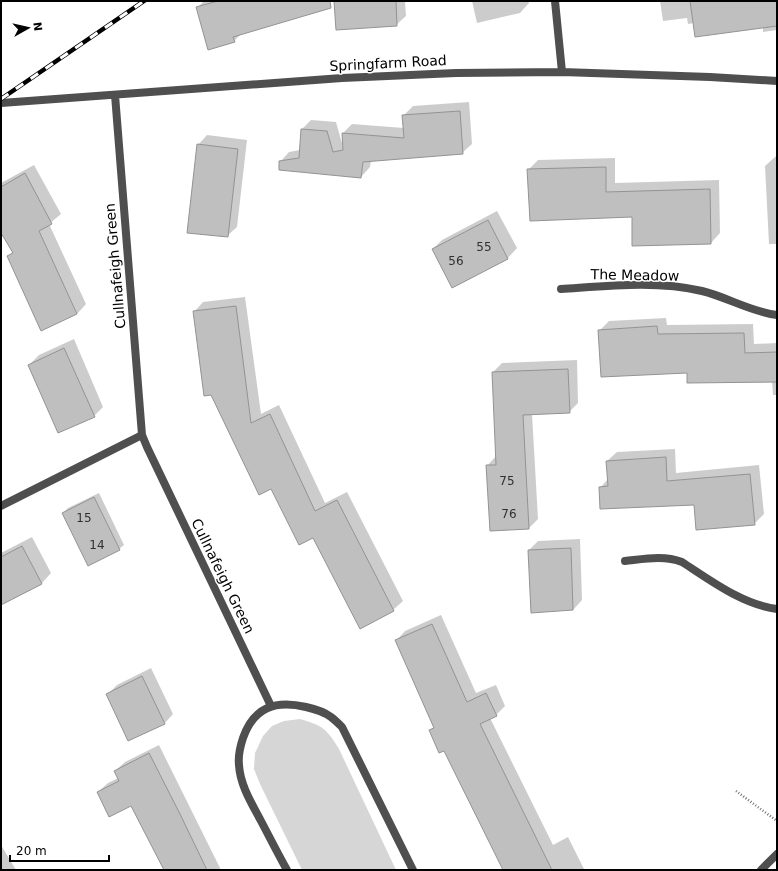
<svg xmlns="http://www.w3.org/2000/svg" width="778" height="871" font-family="'DejaVu Sans',sans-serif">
	<rect width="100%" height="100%" fill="#fff"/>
	<!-- green -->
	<path fill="#d6d6d6" d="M 300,719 C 323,726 326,728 339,749 L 396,870 L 302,870 L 260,784 L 254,769 L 255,753 L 263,736 L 272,726 L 284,721 Z"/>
	<!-- shadow -->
	<path fill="#0003" d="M 204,1 L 301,1 L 242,33 L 234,41 L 197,8 Z
		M 335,1 L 405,1 L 406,16 L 396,25 Z
		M 472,1 L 528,1 L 529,3 L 520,13 L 477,23 Z
		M 660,1 L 777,1 L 777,30 L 763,32 L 763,27 L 694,23 L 688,24 L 687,18 L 663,21 Z
		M 469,102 L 472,144 L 462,153 L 371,160 L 370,167 L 361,177 L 280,162 L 289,152 L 300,150 L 302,129 L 311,120 L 336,122 L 343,147 L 343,133 L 352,124 L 404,128 L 403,116 L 413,106 Z
		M 207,135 L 247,140 L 237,227 L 227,236 L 198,145 Z
		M 777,156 L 777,244 L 769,244 L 765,166 L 775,157 Z
		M 615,158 L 615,183 L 719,180 L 720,233 L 711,243 L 528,170 L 538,160 Z
		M 34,165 L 61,214 L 49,224 L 86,304 L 77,314 L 8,256 L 13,252 L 1,231 L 1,183 Z
		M 497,211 L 517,248 L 508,258 L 453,286 L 433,249 L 442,240 Z
		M 245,297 L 261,414 L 279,405 L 325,503 L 347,492 L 403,601 L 393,610 L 313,536 L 300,543 L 194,312 L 203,302 Z
		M 666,318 L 667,325 L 753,324 L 754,344 L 777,343 L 777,395 L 773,395 L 772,381 L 688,372 L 600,330 L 609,321 Z
		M 74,339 L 103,407 L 94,416 L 29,365 L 39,355 Z
		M 577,360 L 578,403 L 569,412 L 532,414 L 538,519 L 529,528 L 491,530 L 487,466 L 496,456 L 493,372 L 502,363 Z
		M 675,449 L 676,473 L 759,465 L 764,514 L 754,524 L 695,504 L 600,488 L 608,479 L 607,461 L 617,452 Z
		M 99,493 L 124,545 L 119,549 L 63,513 L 68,508 Z
		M 32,537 L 51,573 L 42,583 L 1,604 L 1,553 Z
		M 580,539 L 582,600 L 573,610 L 529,550 L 538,541 Z
		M 441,615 L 476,693 L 496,685 L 505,706 L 496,715 L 490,718 L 553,845 L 568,837 L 584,869 L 583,870 L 504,870 L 445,750 L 430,731 L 434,727 L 396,641 L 405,631 Z
		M 151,668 L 173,714 L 164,724 L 107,695 L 117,685 Z
		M 159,745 L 221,870 L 165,870 L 132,804 L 98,792 L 108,783 L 118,778 L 115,771 L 125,762 Z
		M 1,845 L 16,870 L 1,870 Z"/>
	<!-- building -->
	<path fill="#bfbfbf" stroke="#939393" d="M 218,1 L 330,1 L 331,8 L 233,37 L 235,42 L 208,50 L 196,7 Z
		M 334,1 L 396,1 L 397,26 L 336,30 Z
		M 690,1 L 777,1 L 777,26 L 695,37 Z
		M 460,111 L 463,154 L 363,162 L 361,178 L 279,170 L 279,161 L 299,158 L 301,129 L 327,131 L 333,152 L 343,150 L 342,133 L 404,138 L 402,115 Z
		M 197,144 L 238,149 L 228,237 L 187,233 Z
		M 606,167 L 606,192 L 710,189 L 711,244 L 632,246 L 632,217 L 530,221 L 527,169 Z
		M 25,173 L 52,224 L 39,231 L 77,314 L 41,331 L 7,256 L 13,253 L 1,233 L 1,187 Z
		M 488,220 L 508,259 L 452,288 L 432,249 Z
		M 236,306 L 251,423 L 270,414 L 315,511 L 337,500 L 394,611 L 360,629 L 313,538 L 299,545 L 271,489 L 259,495 L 211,395 L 204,396 L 193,311 Z
		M 657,326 L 658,334 L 744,333 L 745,353 L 777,352 L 777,382 L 687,383 L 687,373 L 601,377 L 598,330 Z
		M 64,348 L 95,417 L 58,433 L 28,365 Z
		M 568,369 L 570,413 L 523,415 L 529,529 L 490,531 L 486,465 L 496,465 L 492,372 Z
		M 666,457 L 667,481 L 750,474 L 755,525 L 696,530 L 694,505 L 600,509 L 599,487 L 608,486 L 606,461 Z
		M 94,497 L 120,550 L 88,566 L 62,513 Z
		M 22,546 L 42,584 L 1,605 L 1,557 Z
		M 571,548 L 573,610 L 531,613 L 528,550 Z
		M 432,624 L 467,702 L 486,693 L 497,716 L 480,724 L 552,870 L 503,870 L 444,751 L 439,753 L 429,730 L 434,728 L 395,640 Z
		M 142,676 L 165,724 L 128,741 L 106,694 Z
		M 149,753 L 179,812 L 207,870 L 164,870 L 131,806 L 109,817 L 97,792 L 119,781 L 114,771 Z"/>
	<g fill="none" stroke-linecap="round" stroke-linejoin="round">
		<!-- path -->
		<path stroke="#717171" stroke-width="2.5" stroke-dasharray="1 2" stroke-linecap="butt" d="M 736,791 L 777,821"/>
		<!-- street -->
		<path stroke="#4f4f4f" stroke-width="8" d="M 555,1 L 562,72
			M 115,95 L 142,435 L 147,447 L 271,706
			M 1,103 L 342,78 L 456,73 L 562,72 L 710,77 L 777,81
			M 561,289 C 606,286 657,280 702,291 C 727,297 751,312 777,315
			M 1,506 L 142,435
			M 625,561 C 644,559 664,555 682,562 C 710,580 743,605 777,609
			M 287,870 C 278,854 270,838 261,821 C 252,804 240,785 239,765 C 238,756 240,747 243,738 C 254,707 275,700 306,707 C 315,709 323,711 331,717 C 335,720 339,724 342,727 L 413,870
			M 761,870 L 777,854"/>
		<!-- rail casing -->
		<g stroke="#000" stroke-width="4.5">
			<path id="rail" d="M 1,99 L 144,1"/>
		</g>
		<!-- rail -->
		<use href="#rail" stroke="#fff" stroke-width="3" stroke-dasharray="9" stroke-linecap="butt"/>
	</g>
	<g text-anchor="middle" stroke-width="3" stroke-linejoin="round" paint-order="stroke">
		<!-- number labels -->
		<g font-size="12" fill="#303030">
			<text x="484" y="251">55</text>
			<text x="456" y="265">56</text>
			<text x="507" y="485">75</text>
			<text x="509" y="518">76</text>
			<text x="84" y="522">15</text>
			<text x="97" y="549">14</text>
		</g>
		<!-- street labels -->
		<g font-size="14" fill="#000" stroke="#fff">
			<text transform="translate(388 63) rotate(-3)" y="5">Springfarm Road</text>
			<text transform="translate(115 266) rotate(-95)" y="5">Cullnafeigh Green</text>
			<text transform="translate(635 275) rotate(1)" y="5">The Meadow</text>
			<text transform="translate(223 576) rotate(64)" y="5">Cullnafeigh Green</text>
		</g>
	</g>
	<!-- border -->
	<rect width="778" height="871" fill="none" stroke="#000000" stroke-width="4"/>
	<!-- north arrow -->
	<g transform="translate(28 28) rotate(82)" stroke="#ffffff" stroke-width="3" paint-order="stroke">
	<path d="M0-3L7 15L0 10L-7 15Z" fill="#000000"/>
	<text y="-6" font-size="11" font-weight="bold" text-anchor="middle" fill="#000000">N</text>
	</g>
	<!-- scale -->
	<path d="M10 855v6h99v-6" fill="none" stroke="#000000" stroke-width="2"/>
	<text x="16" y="855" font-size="12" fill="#000000" stroke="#ffffff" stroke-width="3" paint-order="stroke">20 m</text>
</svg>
